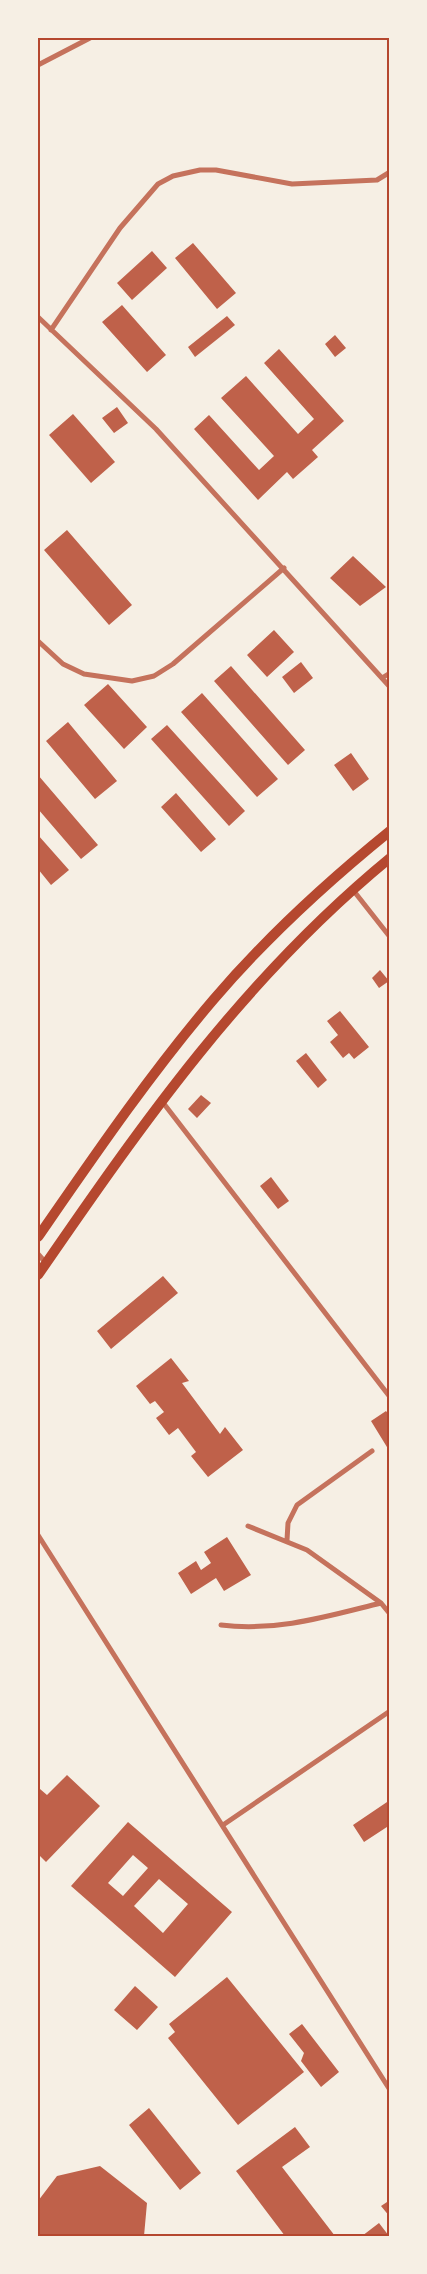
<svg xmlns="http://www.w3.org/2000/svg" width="427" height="2274" font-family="Karla,sans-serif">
	<rect width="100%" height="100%" fill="#f6efe4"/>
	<!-- building -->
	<path fill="#bf614a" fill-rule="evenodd" d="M 193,243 L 236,293 L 217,309 L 175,258 Z
		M 152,251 L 167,268 L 132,300 L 117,283 Z
		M 122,305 L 166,355 L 147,372 L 102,322 Z
		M 227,316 L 235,325 L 195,357 L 188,347 Z
		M 335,335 L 346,348 L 335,357 L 325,344 Z
		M 279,349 L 344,421 L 312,450 L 318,457 L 293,479 L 287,472 L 258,500 L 194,429 L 209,415 L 259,470 L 274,456 L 221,398 L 246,376 L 298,434 L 314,419 L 264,363 Z
		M 117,407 L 128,423 L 114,433 L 102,418 Z
		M 73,414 L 115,462 L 91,483 L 49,435 Z
		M 67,530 L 132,605 L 109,625 L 44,550 Z
		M 353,556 L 386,587 L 360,606 L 330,578 Z
		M 274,630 L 294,652 L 267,677 L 247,655 Z
		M 301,662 L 313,678 L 294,693 L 282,677 Z
		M 231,666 L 305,750 L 288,765 L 214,681 Z
		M 108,684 L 147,727 L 124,749 L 84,705 Z
		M 202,693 L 278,779 L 257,797 L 181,712 Z
		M 68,722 L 117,781 L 95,799 L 46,741 Z
		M 167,725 L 245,811 L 229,826 L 151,739 Z
		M 351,753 L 369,779 L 353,791 L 334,765 Z
		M 38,775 L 98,845 L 81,859 L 38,809 Z
		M 176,793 L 216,839 L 201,852 L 161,807 Z
		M 38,835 L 69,870 L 51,885 L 38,869 Z
		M 380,970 L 389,981 L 379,988 L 372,978 Z
		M 340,1011 L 369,1047 L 354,1059 L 349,1053 L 343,1058 L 330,1042 L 338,1035 L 327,1021 Z
		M 306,1053 L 327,1080 L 318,1088 L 296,1061 Z
		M 201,1095 L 211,1103 L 197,1118 L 188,1109 Z
		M 271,1177 L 289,1201 L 278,1209 L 260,1186 Z
		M 163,1276 L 178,1293 L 111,1349 L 97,1331 Z
		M 171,1358 L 189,1381 L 182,1383 L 220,1434 L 225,1427 L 243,1450 L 208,1477 L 191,1456 L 196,1452 L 178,1428 L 169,1435 L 156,1418 L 164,1412 L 155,1401 L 150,1404 L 136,1386 Z
		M 386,1411 L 390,1416 L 390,1452 L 371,1421 Z
		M 227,1537 L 251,1575 L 224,1591 L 216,1578 L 191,1594 L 178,1573 L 196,1561 L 201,1570 L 211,1563 L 204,1552 Z
		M 67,1775 L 100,1806 L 46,1862 L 38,1854 L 38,1791 L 40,1789 L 47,1795 Z
		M 390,1800 L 390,1825 L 364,1842 L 353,1825 Z
		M 128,1822 L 232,1912 L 175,1977 L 71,1886 ZM 133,1855 L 148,1868 L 123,1896 L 108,1883 ZM 159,1879 L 188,1904 L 163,1933 L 134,1906 Z
		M 227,1977 L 304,2072 L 238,2125 L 168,2038 L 175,2032 L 169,2024 Z
		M 135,1986 L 158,2007 L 137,2030 L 114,2010 Z
		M 302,2024 L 339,2072 L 321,2087 L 301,2061 L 304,2053 L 289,2034 Z
		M 149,2108 L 201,2173 L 180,2190 L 129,2125 Z
		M 295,2127 L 310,2147 L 282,2167 L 335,2236 L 285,2236 L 236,2171 Z
		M 100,2166 L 147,2203 L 144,2236 L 38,2236 L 38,2201 L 57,2176 Z
		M 390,2200 L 390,2217 L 381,2206 Z
		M 379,2223 L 389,2236 L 362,2236 Z"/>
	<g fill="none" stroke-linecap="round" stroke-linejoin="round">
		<!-- minor -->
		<path stroke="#c5725c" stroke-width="5" d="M 38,65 L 90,38
			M 38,317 L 156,429 L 390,687
			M 51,330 L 120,228 L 158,184 L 173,176 L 200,170 L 216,170 L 292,184 L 377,180 L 390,172
			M 38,641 L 63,664 L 84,674 L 132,681 L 154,676 L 173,664 L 284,568
			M 382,678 L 390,673
			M 353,890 L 390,937
			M 161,1100 L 390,1397
			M 38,1254 L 46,1263
			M 248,1526 L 307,1550 L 381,1603 L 390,1614
			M 38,1535 L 390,2090
			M 287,1540 L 288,1523 L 297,1505 L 372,1451
			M 221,1625 C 277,1632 328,1616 381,1603
			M 223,1825 L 390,1711"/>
		<!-- secondary -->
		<path stroke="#b5482f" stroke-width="10" d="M 38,1237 C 94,1156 150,1074 214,999 C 267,937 327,882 390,831
			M 38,1275 C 144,1121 244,978 390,858"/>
	</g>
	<!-- border -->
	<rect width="427" height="2274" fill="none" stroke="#f6efe4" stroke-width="78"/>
	<rect x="39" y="39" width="349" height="2196" fill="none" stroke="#b5482f" stroke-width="2"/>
</svg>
